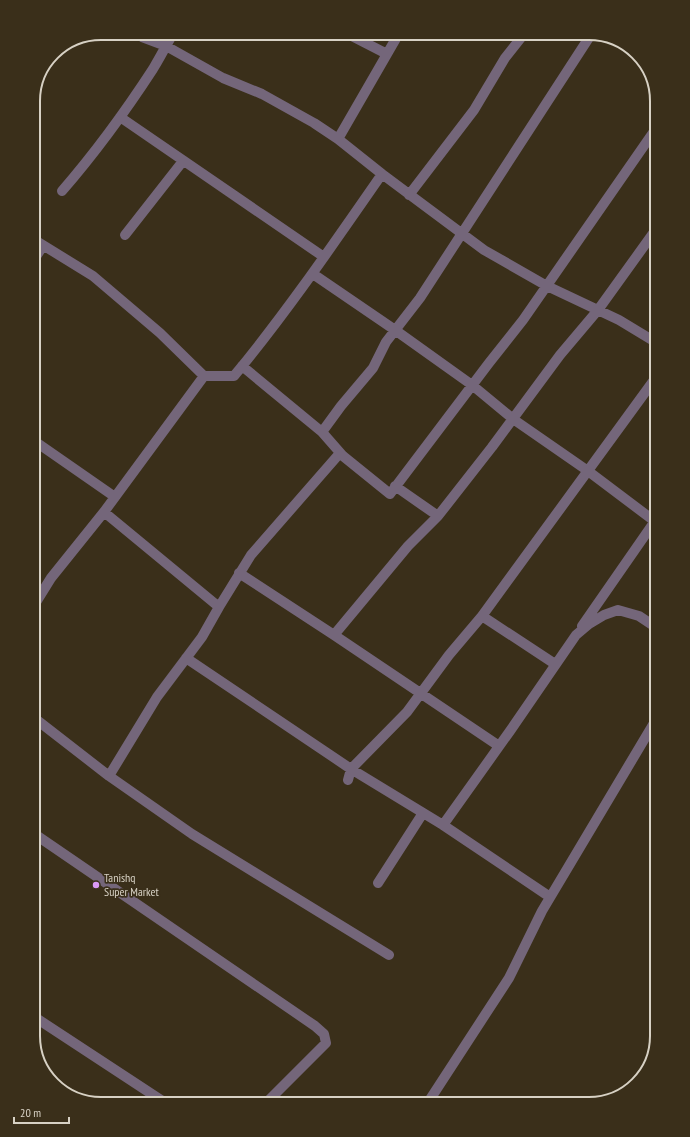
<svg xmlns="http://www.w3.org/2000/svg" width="690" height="1137" font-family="'PT Sans Narrow',sans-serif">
	<rect width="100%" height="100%" fill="#3a2f1a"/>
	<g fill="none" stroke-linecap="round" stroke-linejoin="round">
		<!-- minor -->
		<path stroke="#74667a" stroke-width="10" d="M 350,35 L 387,54
			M 120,117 L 324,257
			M 338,139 L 398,35
			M 382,174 L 484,250 L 547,286 L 619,320 L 657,343
			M 62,191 C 95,153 125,112 153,69 C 159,59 165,48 171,37
			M 409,195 L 474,110 L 505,58 L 524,34
			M 125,235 L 183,161
			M 33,239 L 93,276 L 160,333 L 204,376 L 234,376 C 287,312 334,243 382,174 L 338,139 L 314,123 L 262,94 L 223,78 L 166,46 L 142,37
			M 33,261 L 43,246
			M 313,274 L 395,330 L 472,385 L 513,419 L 588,471 L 657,523
			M 242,366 L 322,432 L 343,456 L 390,494 L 489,363 L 523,320 L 657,127
			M 322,432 L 341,406 L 373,368 L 386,342 L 420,298 L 592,33
			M 33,440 L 115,497
			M 395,486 L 438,516 L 492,447 L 560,355 L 598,310 L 657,228
			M 104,512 L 219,607
			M 239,573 L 334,635 L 499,746
			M 33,607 L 51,578 L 104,512 L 204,376
			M 482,616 L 555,664
			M 582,626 L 657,518
			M 334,635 L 408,546 L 438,516
			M 186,658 L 351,769 L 443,825 L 510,731 L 576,635 L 589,624 L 604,615 L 618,610 L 639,616 L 657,628
			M 33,717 L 109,776 L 192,834 L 389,955
			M 109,776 L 157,697 L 202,637 L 219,607 L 251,555 L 340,453
			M 348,780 L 351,769 L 407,712 L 449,655 L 482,616 L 657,376
			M 443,825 L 550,897
			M 33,833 L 315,1026 L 324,1034 L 326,1043 L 265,1104
			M 378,883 L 423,813
			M 33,1016 L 167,1104
			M 427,1104 L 509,978 L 542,911 L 657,718"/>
	</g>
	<!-- markers -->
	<circle fill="#db99f5" stroke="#3a2f1a" stroke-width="1.5" cx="96" cy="885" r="4"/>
	<g text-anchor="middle" stroke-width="3.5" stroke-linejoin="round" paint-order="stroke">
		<!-- poi labels -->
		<g font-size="12" fill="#d7d1c4" stroke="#3a2f1a" text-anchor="start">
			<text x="104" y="882">Tanishq<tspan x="104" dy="14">Super Market</tspan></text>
		</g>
	</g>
	<!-- crop -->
	<path d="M0 0H690V1137H0ZM101 40H589A61 61 0 0 1 650 101V1036A61 61 0 0 1 589 1097H101A61 61 0 0 1 40 1036V101A61 61 0 0 1 101 40Z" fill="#3a2f1a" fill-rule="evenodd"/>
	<path fill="none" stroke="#d7d1c4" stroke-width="2" d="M101 40H589A61 61 0 0 1 650 101V1036A61 61 0 0 1 589 1097H101A61 61 0 0 1 40 1036V101A61 61 0 0 1 101 40Z"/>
	<!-- scale -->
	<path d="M14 1117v6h55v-6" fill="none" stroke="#d7d1c4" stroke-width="2"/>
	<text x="20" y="1117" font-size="12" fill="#d7d1c4" stroke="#3a2f1a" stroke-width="3" paint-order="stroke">20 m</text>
</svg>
